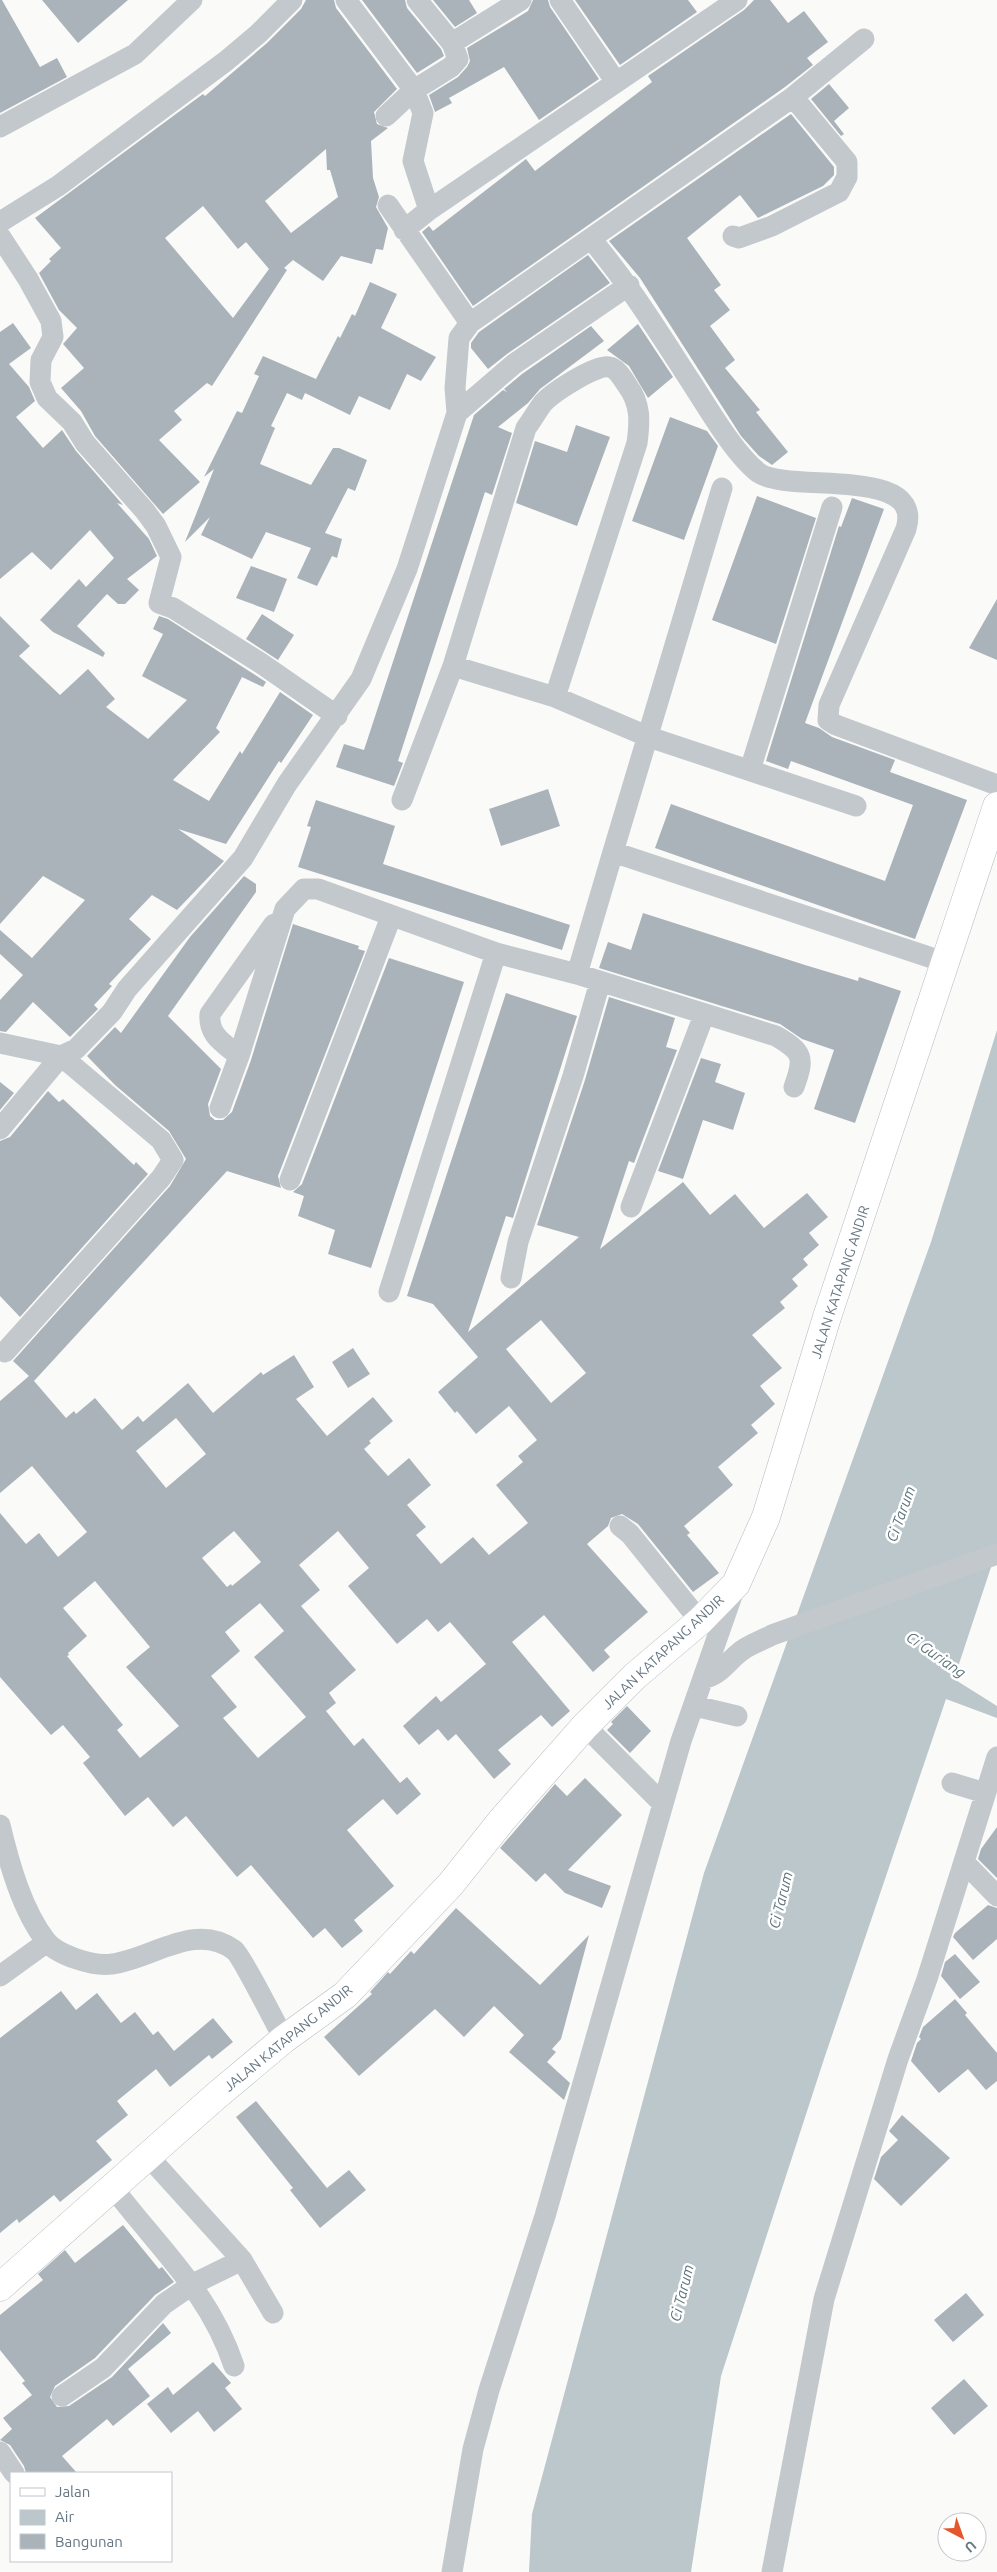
<svg xmlns="http://www.w3.org/2000/svg" width="997" height="2572" font-family="Ubuntu,sans-serif">
	<rect width="100%" height="100%" fill="#fafaf8"/>
	<!-- water -->
	<path fill="#bbc7cb" d="M 997,1030 L 997,1549 L 954,1679 L 997,1706 L 997,1718 L 946,1699 L 824,2059 L 721,2376 L 691,2572 L 529,2572 L 532,2514 L 704,1873 L 931,1242 Z"/>
	<!-- building -->
	<path fill="#aab3b9" fill-rule="evenodd" d="M 0,0 L 2,0 L 40,67 L 57,58 L 67,77 L 0,113 Z
		M 42,0 L 128,0 L 78,43 Z
		M 306,0 L 334,0 L 336,8 L 397,89 L 374,112 L 377,124 L 388,128 L 371,141 L 373,178 L 379,197 L 376,207 L 388,228 L 383,250 L 376,249 L 372,264 L 341,256 L 323,281 L 293,260 L 284,268 L 287,270 L 212,386 L 207,383 L 174,411 L 182,420 L 159,440 L 200,482 L 163,514 L 95,436 L 81,411 L 61,388 L 84,368 L 63,344 L 77,328 L 59,310 L 39,273 L 51,261 L 49,259 L 61,248 L 35,218 L 203,94 L 205,96 L 267,43 L 301,9 ZM 326,149 L 327,170 L 330,170 L 338,197 L 291,233 L 265,201 ZM 203,206 L 238,249 L 246,242 L 269,269 L 233,318 L 165,238 Z
		M 362,0 L 405,0 L 407,8 L 441,49 L 444,56 L 417,73 Z
		M 433,0 L 469,0 L 477,13 L 455,27 Z
		M 533,0 L 548,0 L 550,7 L 599,79 L 539,120 L 504,67 L 449,98 L 452,103 L 435,112 L 429,95 L 458,77 L 467,67 L 470,61 L 467,48 L 528,11 Z
		M 575,0 L 688,0 L 697,12 L 620,65 Z
		M 754,0 L 770,0 L 788,23 L 804,11 L 828,42 L 807,58 L 813,65 L 785,87 L 473,306 L 422,232 L 429,226 L 433,231 L 526,159 L 535,171 L 652,82 L 648,76 L 744,10 Z
		M 829,84 L 849,108 L 834,121 L 844,134 L 841,136 L 811,99 Z
		M 791,114 L 834,167 L 834,175 L 823,186 L 758,218 L 740,195 L 687,238 L 721,285 L 714,290 L 730,310 L 710,326 L 735,360 L 725,368 L 760,410 L 756,412 L 788,452 L 772,465 L 759,456 L 741,436 L 640,278 L 609,241 Z
		M 588,255 L 610,283 L 507,354 L 488,369 L 471,348 L 471,343 L 479,332 Z
		M 370,282 L 397,294 L 381,328 L 436,357 L 421,381 L 407,374 L 390,410 L 359,396 L 350,415 L 305,393 L 302,400 L 287,393 L 271,426 L 275,428 L 260,464 L 311,485 L 333,448 L 339,448 L 367,460 L 355,491 L 348,488 L 325,533 L 342,539 L 337,558 L 332,556 L 317,586 L 297,578 L 311,548 L 266,532 L 252,559 L 201,535 L 210,517 L 185,542 L 214,469 L 204,477 L 237,411 L 242,413 L 259,376 L 254,374 L 263,356 L 316,379 L 338,336 L 340,338 L 352,314 L 355,316 Z
		M 13,323 L 31,348 L 9,364 L 29,387 L 35,401 L 16,417 L 43,448 L 62,430 L 76,451 L 123,505 L 117,503 L 149,539 L 157,556 L 127,579 L 139,590 L 125,604 L 118,604 L 107,594 L 77,626 L 105,653 L 103,657 L 53,632 L 40,620 L 79,579 L 86,587 L 114,558 L 90,530 L 51,570 L 32,552 L 0,579 L 0,332 Z
		M 638,324 L 673,377 L 648,398 L 629,366 L 607,350 Z
		M 591,326 L 604,341 L 540,389 L 528,403 L 498,427 L 512,433 L 492,495 L 485,492 L 398,761 L 403,763 L 394,786 L 336,767 L 344,744 L 364,750 L 474,415 L 503,390 L 507,392 L 504,389 L 522,374 Z
		M 670,417 L 707,431 L 718,446 L 684,540 L 632,521 Z
		M 576,425 L 610,437 L 577,526 L 516,503 L 535,441 L 567,452 Z
		M 757,496 L 816,518 L 776,644 L 712,620 Z
		M 852,498 L 884,509 L 805,723 L 819,728 L 832,737 L 895,760 L 890,772 L 967,800 L 915,939 L 655,848 L 671,804 L 885,881 L 913,805 L 791,761 L 788,769 L 766,761 L 839,526 L 841,527 Z
		M 251,566 L 287,579 L 274,612 L 236,598 Z
		M 997,599 L 997,660 L 969,648 Z
		M 262,614 L 294,635 L 278,660 L 246,639 Z
		M 0,616 L 30,646 L 19,656 L 60,695 L 88,669 L 115,699 L 106,707 L 148,739 L 187,700 L 142,676 L 163,634 L 153,629 L 159,616 L 168,619 L 266,682 L 263,687 L 242,677 L 216,728 L 220,732 L 173,780 L 209,801 L 240,751 L 242,754 L 280,692 L 313,715 L 281,763 L 279,761 L 226,844 L 178,829 L 224,861 L 177,910 L 152,895 L 129,919 L 151,939 L 109,984 L 112,986 L 94,1005 L 98,1009 L 70,1037 L 33,1002 L 6,1032 L 0,1031 L 0,1000 L 23,975 L 0,954 L 0,930 L 32,958 L 85,900 L 43,876 L 0,924 Z
		M 548,789 L 560,826 L 501,846 L 489,809 Z
		M 316,800 L 395,826 L 383,864 L 570,925 L 562,950 L 298,867 L 311,827 L 307,826 Z
		M 244,876 L 256,884 L 256,892 L 168,1016 L 221,1069 L 208,1104 L 210,1116 L 215,1120 L 223,1120 L 232,1112 L 251,1060 L 293,924 L 359,946 L 358,949 L 365,951 L 278,1176 L 281,1188 L 227,1171 L 34,1381 L 66,1418 L 74,1411 L 76,1414 L 95,1398 L 122,1430 L 138,1416 L 143,1422 L 188,1383 L 213,1413 L 261,1372 L 263,1375 L 294,1355 L 314,1387 L 296,1399 L 327,1436 L 373,1397 L 393,1421 L 369,1441 L 371,1443 L 364,1449 L 388,1476 L 409,1458 L 431,1485 L 407,1505 L 426,1527 L 416,1535 L 441,1564 L 473,1537 L 489,1555 L 528,1523 L 496,1485 L 523,1462 L 518,1456 L 537,1440 L 509,1406 L 476,1434 L 457,1411 L 455,1413 L 438,1392 L 478,1357 L 433,1304 L 407,1296 L 506,993 L 577,1016 L 513,1218 L 506,1216 L 468,1332 L 579,1237 L 537,1225 L 585,1080 L 609,997 L 675,1018 L 666,1047 L 677,1050 L 634,1163 L 629,1161 L 600,1249 L 683,1182 L 710,1215 L 735,1194 L 764,1228 L 807,1193 L 828,1217 L 809,1233 L 819,1245 L 803,1259 L 808,1265 L 792,1279 L 798,1286 L 780,1302 L 785,1308 L 752,1335 L 782,1368 L 760,1386 L 775,1404 L 751,1425 L 758,1433 L 718,1467 L 733,1485 L 684,1526 L 690,1533 L 687,1535 L 719,1573 L 693,1592 L 638,1524 L 622,1514 L 611,1518 L 608,1526 L 587,1544 L 648,1612 L 604,1650 L 610,1657 L 593,1672 L 544,1615 L 512,1642 L 570,1711 L 552,1727 L 541,1715 L 498,1750 L 511,1764 L 494,1779 L 456,1734 L 448,1741 L 438,1729 L 419,1745 L 403,1726 L 436,1696 L 441,1702 L 486,1664 L 450,1622 L 438,1632 L 427,1619 L 397,1644 L 348,1586 L 369,1568 L 338,1531 L 299,1565 L 320,1590 L 301,1606 L 356,1670 L 329,1693 L 336,1703 L 326,1711 L 354,1746 L 363,1738 L 400,1783 L 407,1777 L 421,1794 L 397,1815 L 383,1799 L 347,1830 L 394,1886 L 354,1920 L 363,1931 L 342,1948 L 325,1928 L 313,1938 L 251,1865 L 237,1877 L 186,1816 L 173,1827 L 148,1797 L 125,1816 L 83,1763 L 90,1757 L 63,1725 L 51,1735 L 0,1677 L 0,1513 L 26,1544 L 39,1533 L 58,1557 L 87,1532 L 32,1466 L 0,1493 L 0,1401 L 29,1376 L 13,1361 L 170,1186 L 186,1159 L 169,1131 L 115,1085 L 87,1056 L 115,1027 L 121,1033 L 190,937 ZM 541,1320 L 586,1373 L 551,1403 L 506,1349 ZM 176,1418 L 206,1454 L 166,1488 L 136,1451 ZM 234,1531 L 261,1562 L 232,1586 L 231,1584 L 227,1587 L 202,1558 ZM 95,1581 L 150,1647 L 126,1667 L 179,1726 L 140,1758 L 117,1730 L 123,1725 L 67,1656 L 69,1655 L 68,1653 L 87,1636 L 63,1608 ZM 260,1603 L 284,1631 L 254,1657 L 306,1717 L 258,1758 L 223,1718 L 237,1707 L 211,1676 L 240,1651 L 225,1632 Z
		M 643,913 L 805,965 L 858,981 L 859,977 L 901,991 L 855,1123 L 814,1109 L 834,1050 L 802,1039 L 780,1024 L 599,968 L 608,942 L 631,950 Z
		M 389,958 L 464,982 L 371,1268 L 328,1254 L 335,1230 L 298,1216 L 304,1196 L 293,1192 L 302,1184 Z
		M 701,1058 L 721,1064 L 715,1082 L 745,1093 L 733,1130 L 703,1120 L 683,1179 L 658,1171 Z
		M 0,1082 L 14,1093 L 0,1110 Z
		M 48,1091 L 59,1102 L 63,1099 L 134,1165 L 136,1162 L 148,1174 L 20,1317 L 0,1296 L 0,1141 L 10,1137 Z
		M 353,1348 L 370,1374 L 348,1388 L 332,1362 Z
		M 627,1706 L 651,1731 L 630,1753 L 607,1730 L 613,1724 L 611,1722 Z
		M 585,1778 L 622,1815 L 568,1870 L 611,1886 L 602,1908 L 565,1893 L 545,1873 L 536,1882 L 500,1848 L 555,1784 L 567,1796 Z
		M 997,1827 L 997,1878 L 978,1859 L 981,1849 Z
		M 988,1905 L 997,1908 L 997,1939 L 973,1960 L 953,1937 L 955,1933 Z
		M 456,1908 L 540,1985 L 589,1935 L 561,2039 L 552,2049 L 556,2052 L 547,2062 L 570,2083 L 564,2100 L 509,2052 L 524,2035 L 494,2006 L 464,2037 L 435,2009 L 359,2076 L 324,2037 L 372,1994 L 370,1992 L 388,1972 L 390,1974 L 411,1951 L 414,1954 Z
		M 955,1954 L 980,1982 L 960,1999 L 941,1976 L 945,1962 Z
		M 61,1991 L 76,2010 L 97,1993 L 121,2023 L 135,2012 L 153,2035 L 158,2031 L 174,2051 L 213,2018 L 233,2042 L 212,2059 L 209,2055 L 170,2087 L 156,2069 L 117,2101 L 128,2115 L 96,2141 L 112,2160 L 60,2202 L 54,2195 L 19,2223 L 17,2219 L 0,2233 L 0,2038 Z
		M 955,1999 L 967,2013 L 965,2015 L 997,2053 L 997,2081 L 986,2090 L 968,2069 L 939,2093 L 911,2061 L 917,2043 L 921,2039 L 919,2037 L 923,2027 Z
		M 256,2101 L 327,2188 L 349,2170 L 366,2190 L 320,2228 L 290,2190 L 293,2188 L 236,2117 Z
		M 902,2115 L 950,2158 L 901,2206 L 874,2179 L 881,2157 L 898,2140 L 889,2131 Z
		M 123,2225 L 159,2269 L 162,2267 L 174,2282 L 155,2295 L 95,2358 L 55,2386 L 50,2397 L 57,2407 L 69,2406 L 112,2377 L 163,2323 L 171,2333 L 128,2369 L 150,2396 L 113,2426 L 107,2419 L 62,2456 L 77,2473 L 26,2473 L 24,2466 L 10,2445 L 0,2440 L 12,2429 L 3,2418 L 32,2395 L 22,2383 L 25,2381 L 0,2350 L 0,2315 L 43,2280 L 38,2274 L 65,2250 L 75,2263 Z
		M 966,2293 L 984,2315 L 953,2342 L 934,2320 Z
		M 213,2362 L 231,2383 L 225,2388 L 242,2409 L 214,2432 L 198,2411 L 171,2433 L 147,2404 L 168,2387 L 173,2395 Z
		M 964,2379 L 988,2406 L 954,2435 L 931,2408 Z"/>
	<g fill="none" stroke-linecap="round" stroke-linejoin="round">
		<!-- secondary casing -->
		<g stroke="#b3babf" stroke-width="29">
			<path id="secondary" d="M 0,2287 L 216,2096 L 284,2039 L 345,1995 L 450,1885 L 502,1820 L 585,1726 L 635,1676 L 700,1621 L 736,1584 L 766,1517 L 827,1317 L 997,806"/>
		</g>
		<!-- street -->
		<path stroke="#c3c8cc" stroke-width="21" d="M 346,0 L 414,90 L 423,113 L 413,161 L 429,210
			M 560,0 L 616,82
			M 452,43 L 521,0
			M 386,116 L 414,90 L 451,67 L 458,59 L 452,43 L 417,0
			M 0,127 L 135,54 L 192,0
			M 388,205 L 470,323 L 793,97 L 864,39
			M 0,222 L 58,186 L 226,61 L 258,34 L 292,0
			M 404,230 L 429,210 L 737,0
			M 0,236 L 28,279 L 51,321 L 53,337 L 41,360 L 40,382 L 47,398 L 72,422 L 85,443 L 145,511 L 156,526 L 171,557 L 159,603 L 173,608 L 259,662 L 337,716
			M 733,236 L 739,238 L 772,226 L 839,192 L 847,177 L 847,162 L 793,97
			M 591,239 C 629,284 659,333 691,382 C 708,408 735,455 759,473 C 789,494 925,465 906,529 L 829,705 L 828,720 L 836,725 L 997,785
			M 457,413 L 455,388 L 459,338 L 470,323
			M 722,488 L 613,852 L 944,962
			M 453,666 L 555,697 L 649,737 L 856,806
			M 750,770 L 832,507
			M 402,800 L 453,666 L 526,428 C 532,420 537,411 543,403 C 552,393 596,364 609,367 C 617,368 623,379 627,385 C 641,404 640,421 637,443 L 555,697
			M 577,974 L 613,852
			M 0,1043 L 61,1056 L 161,1140 L 173,1160 L 161,1178 L 5,1352
			M 239,1056 C 223,1043 208,1035 210,1014 L 274,924
			M 220,1108 L 239,1056 L 285,909 L 304,889 L 318,889 L 496,953 L 577,974 L 776,1036 C 803,1052 805,1057 794,1087
			M 0,1129 L 61,1056 L 76,1049 L 112,1012 L 127,989 L 243,858 L 287,784 L 361,679 L 407,569 L 457,413 L 514,364 L 629,285
			M 290,1180 L 391,917
			M 631,1207 L 704,1015
			M 511,1278 L 518,1242 L 573,1076 L 600,982
			M 389,1292 L 496,953
			M 620,1526 L 630,1534 L 700,1621
			M 705,1678 C 721,1674 727,1662 740,1652 C 748,1645 761,1641 772,1635 L 997,1554
			M 695,1706 L 737,1716
			M 585,1726 L 663,1804
			M 952,1783 L 985,1793
			M 0,1825 C 9,1863 22,1910 46,1941 C 57,1955 94,1967 112,1964 C 152,1959 195,1921 234,1950 C 241,1955 277,2026 284,2039
			M 965,1863 L 997,1896
			M 0,1976 L 47,1942
			M 114,2189 C 159,2248 210,2293 234,2366
			M 242,2260 L 273,2313
			M 62,2396 L 103,2368 L 164,2304 L 193,2284 L 242,2260 L 148,2156
			M 0,2452 L 14,2473
			M 452,2572 L 473,2449 L 489,2390 L 545,2216 L 681,1741 L 735,1587
			M 772,2572 L 824,2299 L 898,2059 L 927,1979 L 997,1757"/>
		<!-- secondary -->
		<use href="#secondary" stroke="#fff" stroke-width="28"/>
	</g>
	<g text-anchor="middle" stroke-width="5" stroke-linejoin="round" paint-order="stroke">
		<!-- street labels -->
		<g font-size="14" fill="#657683" stroke="#fff">
			<text transform="translate(840 1282) rotate(-72)" y="5">JALAN KATAPANG ANDIR</text>
			<text transform="translate(663 1652) rotate(-43)" y="5">JALAN KATAPANG ANDIR</text>
			<text transform="translate(288 2038) rotate(-39)" y="5">JALAN KATAPANG ANDIR</text>
		</g>
		<!-- water labels -->
		<g font-size="15" font-style="italic" fill="#60757c" stroke="#fff">
			<text transform="translate(901 1514) rotate(-70)" y="5">Ci Tarum</text>
			<text transform="translate(936 1655) rotate(35)" y="5">Ci Guriang</text>
			<text transform="translate(781 1900) rotate(-76)" y="5">Ci Tarum</text>
			<text transform="translate(682 2293) rotate(-76)" y="5">Ci Tarum</text>
		</g>
	</g>
	<!-- legend -->
	<rect x="10" y="2472" width="162" height="90" fill="#ffffff" stroke="#c1c8cd"/>
	<rect x="20" y="2488" width="25" height="8" fill="#ffffff" stroke="#c1c8cd"/>
	<text x="55" y="2497" font-size="15" fill="#657683">Jalan</text>
	<rect x="20" y="2510" width="25" height="15" fill="#bbc7cb" stroke="#c1c8cd"/>
	<text x="55" y="2522" font-size="15" fill="#657683">Air</text>
	<rect x="20" y="2534" width="25" height="15" fill="#aab3b9" stroke="#c1c8cd"/>
	<text x="55" y="2547" font-size="15" fill="#657683">Bangunan</text>
	<!-- north arrow -->
	<g transform="translate(962 2537) rotate(139)"><circle r="24" fill="#ffffff" stroke="#c1c8cd"/>
	<path d="M0-4L9 19L0 12L-9 19Z" fill="#e4572e"/>
	<text y="-8" font-size="14" font-weight="bold" text-anchor="middle" fill="#657683">U</text>
	</g>
</svg>
